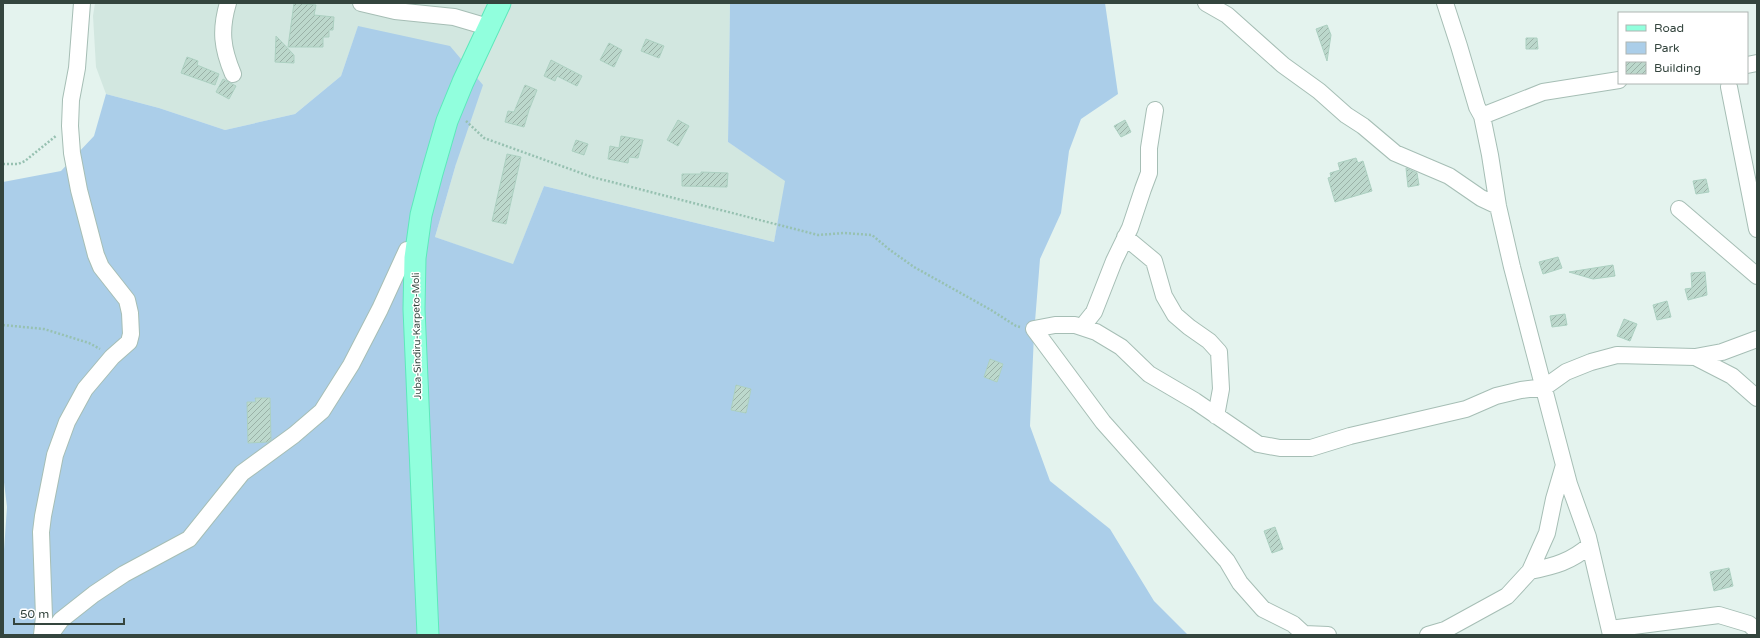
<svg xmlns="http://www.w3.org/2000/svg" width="1760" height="638" font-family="'Varela Round',sans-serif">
	<defs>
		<pattern id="building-hatch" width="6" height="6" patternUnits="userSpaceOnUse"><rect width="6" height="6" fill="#bcd8cc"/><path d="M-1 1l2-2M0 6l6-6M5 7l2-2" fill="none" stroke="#9ab1a7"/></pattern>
	</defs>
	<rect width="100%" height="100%" fill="#e4f3ee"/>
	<!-- residential -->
	<path fill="#d2e7e0" d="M 95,3 L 730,3 L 728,142 L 786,181 L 774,242 L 544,186 L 513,265 L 435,237 L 456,164 L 358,27 L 341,76 L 295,114 L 225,130 L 159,108 L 106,94 L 96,67 L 93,16 Z"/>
	<!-- green -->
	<path fill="#abcee9" d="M 730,3 L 1105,3 L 1118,94 L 1081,119 L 1069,151 L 1061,213 L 1040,259 L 1034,334 L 1030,426 L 1050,481 L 1110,529 L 1154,601 L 1188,635 L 3,635 L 3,564 L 7,507 L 3,474 L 3,182 L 61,171 L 94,136 L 106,94 L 159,108 L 225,130 L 295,114 L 341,76 L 358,26 L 450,46 L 483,85 L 456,164 L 435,237 L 513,264 L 544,186 L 774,242 L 785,181 L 728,142 Z"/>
	<!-- building -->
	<path fill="url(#building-hatch)" stroke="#acd0c1" d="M 294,3 L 316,5 L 314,15 L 334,17 L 333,30 L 329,30 L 329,37 L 323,37 L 323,47 L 288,47 Z
		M 1327,25 L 1331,35 L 1327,61 L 1316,29 Z
		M 276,36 L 294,55 L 294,63 L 275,62 Z
		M 1526,38 L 1537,38 L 1538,49 L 1526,49 Z
		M 646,39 L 664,46 L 659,58 L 641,51 Z
		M 609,43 L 622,50 L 614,67 L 600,60 Z
		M 187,57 L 198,61 L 197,65 L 219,74 L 215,85 L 181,73 Z
		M 551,60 L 582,76 L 577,86 L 557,76 L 555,81 L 544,76 Z
		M 223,79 L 236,86 L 229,99 L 216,92 Z
		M 525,85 L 537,90 L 529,110 L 524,127 L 505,122 L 508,111 L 514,112 Z
		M 678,120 L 689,126 L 678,146 L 667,140 Z
		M 1125,120 L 1131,132 L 1121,137 L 1114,126 Z
		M 621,136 L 643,140 L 638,158 L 629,157 L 628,163 L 608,159 L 610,146 L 619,148 Z
		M 576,140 L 588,144 L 584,155 L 572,151 Z
		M 507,154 L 521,157 L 506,224 L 492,221 Z
		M 1356,158 L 1358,163 L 1363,161 L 1372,191 L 1335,202 L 1328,178 L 1331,177 L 1330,173 L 1340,170 L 1338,163 Z
		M 1406,168 L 1417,173 L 1419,185 L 1408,187 Z
		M 701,172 L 728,173 L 727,187 L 682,186 L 682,174 L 701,174 Z
		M 1706,179 L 1709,192 L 1696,194 L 1693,181 Z
		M 1558,257 L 1562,268 L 1543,274 L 1539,262 Z
		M 1613,265 L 1615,276 L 1593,279 L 1569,272 Z
		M 1705,272 L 1707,295 L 1688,300 L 1685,289 L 1692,288 L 1691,273 Z
		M 1667,301 L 1671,317 L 1657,320 L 1653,305 Z
		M 1565,314 L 1567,325 L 1552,327 L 1550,316 Z
		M 1624,319 L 1637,324 L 1630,341 L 1617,336 Z
		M 990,359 L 1003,364 L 997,382 L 984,377 Z
		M 736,385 L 751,389 L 746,413 L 731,410 Z
		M 255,398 L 270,398 L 271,440 L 268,442 L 248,443 L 247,402 L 256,402 Z
		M 1275,527 L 1283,549 L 1272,553 L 1264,531 Z
		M 1729,568 L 1733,586 L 1714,591 L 1710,572 Z"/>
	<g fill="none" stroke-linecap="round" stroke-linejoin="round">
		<!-- minor casing -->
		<g stroke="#a6beb5" stroke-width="18">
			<path id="minor" d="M 228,3 C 220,30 222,48 233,74
				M 361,3 L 395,11 L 454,17 L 488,27
				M 1206,3 L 1227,15 L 1283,65 L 1319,91 L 1346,115 L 1363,126 L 1395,153 L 1449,176 L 1481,198 L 1498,206
				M 1445,3 L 1459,46 L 1477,107 L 1482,116 L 1490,155 L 1498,206 L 1512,267 L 1569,484 L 1588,537 L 1611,635
				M 1747,65 L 1757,63
				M 1729,87 L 1757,229
				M 1482,116 L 1543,92 L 1619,80
				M 1679,209 L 1757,276
				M 1125,237 L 1154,261 L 1164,296 L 1175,315 L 1189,327 L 1209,341 L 1219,352 L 1221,389 L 1216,416
				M 1082,327 L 1094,312 L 1114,261 L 1130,228 L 1143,189 L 1149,173 L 1149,148 L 1155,110
				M 1695,357 L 1732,376 L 1757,398
				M 1530,571 C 1554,566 1571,562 1590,545
				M 1610,629 L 1719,615 L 1749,624 L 1757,631
				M 1304,634 L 1328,635
				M 42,635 L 44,617 L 41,532 L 43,516 L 55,455 L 67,422 L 85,389 L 112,357 L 129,342 L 131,334 L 130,313 L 127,300 L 101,267 L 96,255 L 79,190 L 72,153 L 70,126 L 71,100 L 77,68 L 82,3
				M 50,635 L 61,620 L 94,594 L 124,574 L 189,539 L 242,473 L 294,435 L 322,411 L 351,365 L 380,309 L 407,250
				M 1305,635 L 1293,624 L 1263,609 L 1240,583 L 1227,561 L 1103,422 L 1034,329 L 1055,325 L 1075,325 L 1096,332 L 1121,347 L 1149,374 L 1195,401 L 1258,444 L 1280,448 L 1311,448 L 1350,436 L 1466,409 L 1496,396 L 1521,390 L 1545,387 L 1566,372 L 1591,362 L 1617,355 L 1695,357 L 1722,352 L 1757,339
				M 1428,635 L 1445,630 L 1507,596 L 1530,571 L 1547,533 L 1554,499 L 1564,465"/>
		</g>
		<!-- major casing -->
		<g stroke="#5de8bb" stroke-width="23">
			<path id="major" d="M 428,635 L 414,309 L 415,258 L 421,215 L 432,173 L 447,121 L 463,82 L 500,3"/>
		</g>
		<!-- path -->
		<path stroke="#97c1b1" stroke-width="2.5" stroke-dasharray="2 2" stroke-linecap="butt" d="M 466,121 L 484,138 L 592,177 L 818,235 L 844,233 L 872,235 L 890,250 L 914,267 L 991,310 L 1016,326 L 1020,327
			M 3,164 L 18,164 L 25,161 L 57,135
			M 3,325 L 44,329 L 89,343 L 100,349"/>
		<!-- minor -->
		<use href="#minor" stroke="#fff" stroke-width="16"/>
		<!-- major -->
		<use href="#major" stroke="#91ffdd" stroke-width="21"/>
	</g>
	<g text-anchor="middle" stroke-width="3" stroke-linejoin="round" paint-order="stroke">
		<!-- street labels -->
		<g font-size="10" fill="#34453e" stroke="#fff">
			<text transform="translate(416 336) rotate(-91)" y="4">Juba-Sindiru-Karpeto-Moli</text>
		</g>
	</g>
	<!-- border -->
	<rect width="1760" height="638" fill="none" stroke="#34453e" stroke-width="8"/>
	<!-- legend -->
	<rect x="1618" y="12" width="130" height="72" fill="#ffffff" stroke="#aeb5b2"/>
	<rect x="1626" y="25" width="20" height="6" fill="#91ffdd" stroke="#aeb5b2"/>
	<text x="1654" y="32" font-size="12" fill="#34453e">Road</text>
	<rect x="1626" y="42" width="20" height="12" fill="#abcee9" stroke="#aeb5b2"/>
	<text x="1654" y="52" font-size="12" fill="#34453e">Park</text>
	<rect x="1626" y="62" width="20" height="12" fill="url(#building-hatch)" stroke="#aeb5b2"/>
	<text x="1654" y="72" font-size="12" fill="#34453e">Building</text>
	<!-- scale -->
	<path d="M14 618v6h110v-6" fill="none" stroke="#34453e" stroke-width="2"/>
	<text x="20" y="618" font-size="12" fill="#34453e" stroke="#ffffff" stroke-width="3" paint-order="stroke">50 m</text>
</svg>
